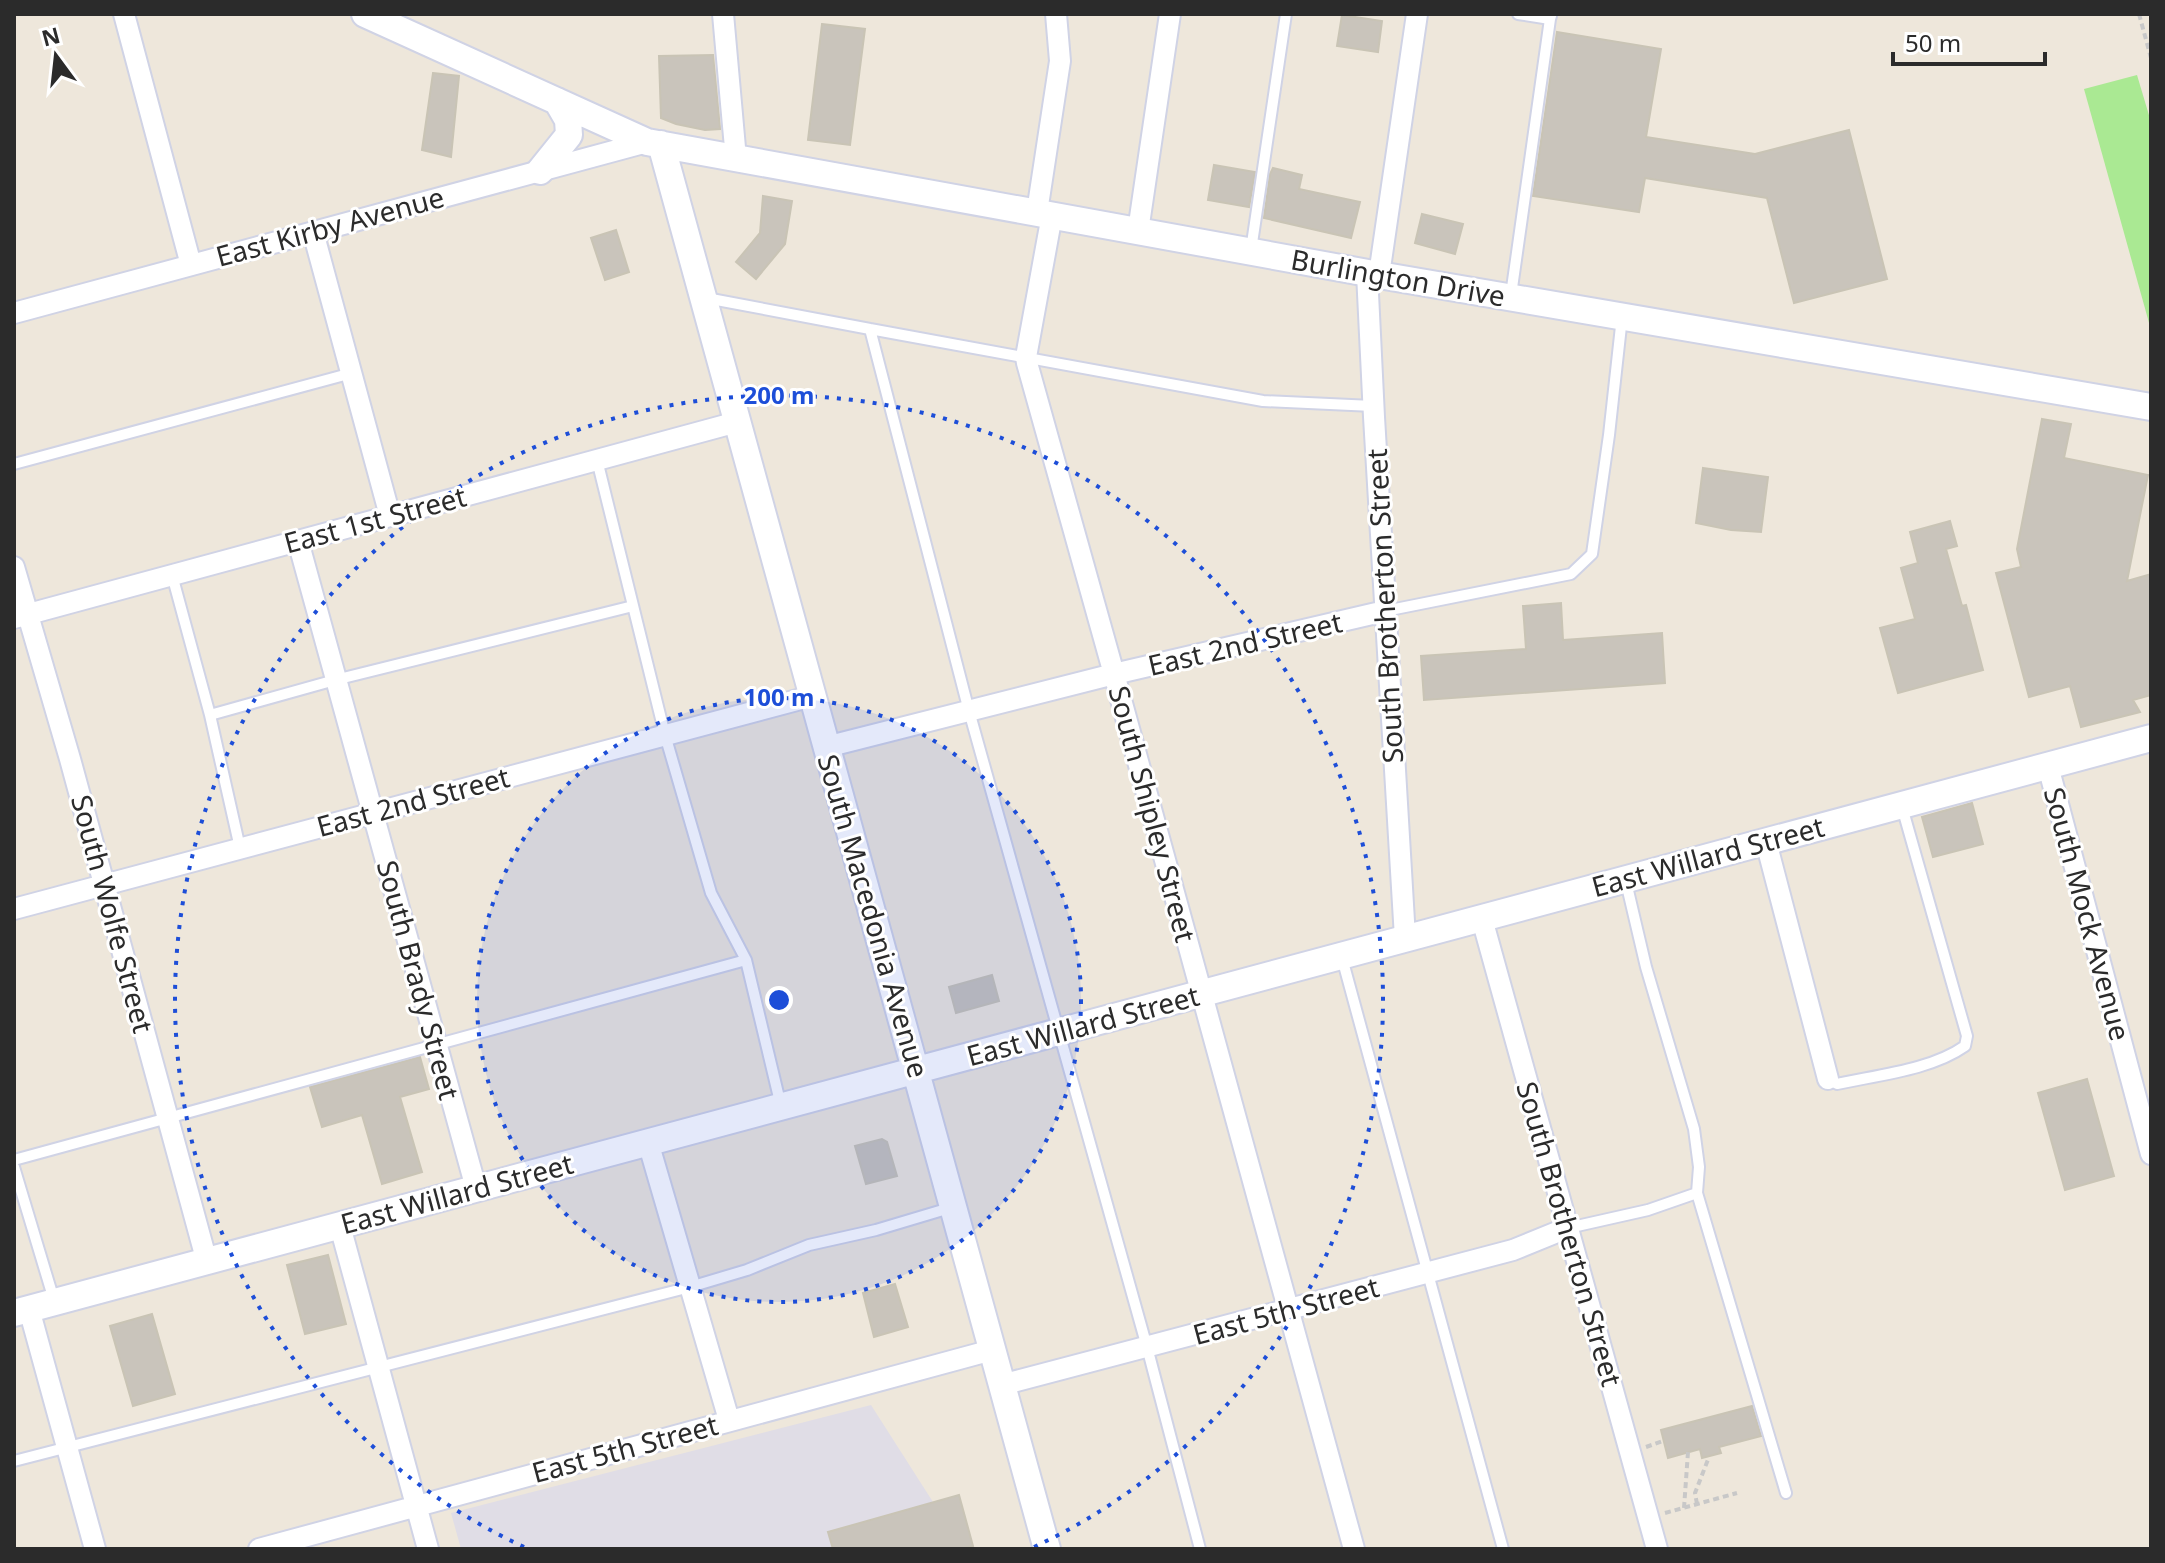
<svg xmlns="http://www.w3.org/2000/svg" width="2165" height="1563" font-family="'Noto Sans',sans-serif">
	<rect width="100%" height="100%" fill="#eee7db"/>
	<!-- industrial -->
	<path fill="#e0dde6" d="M 871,1405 L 933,1502 L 829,1532 L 833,1549 L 461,1549 L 451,1513 Z"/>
	<!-- green -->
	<path fill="#aae993" d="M 2137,75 L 2151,122 L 2151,330 L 2084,89 Z"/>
	<!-- building -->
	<path fill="#c9c4bb" stroke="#c9c4b5" stroke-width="2" d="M 1342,15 L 1382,21 L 1378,52 L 1337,46 Z
		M 822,24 L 865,29 L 850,145 L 808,140 Z
		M 1557,32 L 1661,49 L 1646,137 L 1755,154 L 1849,130 L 1887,279 L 1794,303 L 1767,198 L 1645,178 L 1639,212 L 1533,196 Z
		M 713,55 L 720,129 L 705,130 L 676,124 L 661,118 L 659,56 Z
		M 433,73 L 459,76 L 451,157 L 422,150 Z
		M 1214,165 L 1255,172 L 1249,207 L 1208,200 Z
		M 1273,168 L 1302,175 L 1299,189 L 1360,202 L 1351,238 L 1264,218 L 1270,174 Z
		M 763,196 L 792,201 L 785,244 L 756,279 L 736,262 L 760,233 Z
		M 1422,214 L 1463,224 L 1455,254 L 1415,243 Z
		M 616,230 L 629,272 L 605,280 L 591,238 Z
		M 2042,419 L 2071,424 L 2064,458 L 2148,475 L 2127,581 L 2151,574 L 2151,695 L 2133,700 L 2140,712 L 2081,727 L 2070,686 L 2029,697 L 1996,573 L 2021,567 L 2017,549 Z
		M 1703,468 L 1768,477 L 1761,532 L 1731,530 L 1696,523 Z
		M 1950,521 L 1957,546 L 1946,549 L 1962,606 L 1966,605 L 1983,670 L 1898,693 L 1880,628 L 1915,619 L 1901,568 L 1918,563 L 1910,532 Z
		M 1561,603 L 1563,640 L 1662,633 L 1665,683 L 1424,700 L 1421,656 L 1526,649 L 1523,606 Z
		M 1972,803 L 1983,844 L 1933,857 L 1922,817 Z
		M 992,975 L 999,1001 L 956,1013 L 949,987 Z
		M 420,1057 L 429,1089 L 400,1097 L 422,1172 L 382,1184 L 362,1115 L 322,1127 L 310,1087 Z
		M 2087,1079 L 2114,1176 L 2065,1190 L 2038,1093 Z
		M 882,1139 L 887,1142 L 897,1176 L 866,1184 L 855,1146 Z
		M 328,1255 L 346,1324 L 305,1334 L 287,1265 Z
		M 895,1284 L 908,1327 L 874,1337 L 863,1293 Z
		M 152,1314 L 175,1394 L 133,1406 L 110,1326 Z
		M 1752,1406 L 1761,1436 L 1719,1447 L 1721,1453 L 1702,1458 L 1700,1449 L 1668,1458 L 1661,1430 Z
		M 959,1495 L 973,1546 L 962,1549 L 833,1549 L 828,1532 Z"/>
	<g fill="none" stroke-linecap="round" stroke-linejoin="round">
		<!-- service casing -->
		<g stroke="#d0d3e5" stroke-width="14">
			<path id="service" d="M 1518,14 L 1550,19 L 1551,16
				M 1251,250 L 1286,14
				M 1511,295 L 1550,19
				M 706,298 L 870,329 L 969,711 L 1147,1347 L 1200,1549
				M 870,329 L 1263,401 L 1373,406
				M 597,460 L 665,735 L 711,893 L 746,960 L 781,1106
				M 14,464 L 352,373
				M 172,575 L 210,715
				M 1385,611 L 1571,574 L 1592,554 L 1609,435 L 1622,317
				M 240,848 L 210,715 L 335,680 L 633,606
				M 1626,882 L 1646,967 L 1694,1129 L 1699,1167 L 1697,1193 L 1786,1493
				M 1342,958 L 1503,1549
				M 1828,1079 L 1837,1084 C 1878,1075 1931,1070 1965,1046 L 1967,1036 L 1902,807
				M 14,1160 L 746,960
				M 14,1167 L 54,1300
				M 1568,1228 L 1648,1210 L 1697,1193
				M 14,1461 L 690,1287 L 747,1270 L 809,1245 L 876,1230 L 953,1207"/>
		</g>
		<!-- minor casing -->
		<g stroke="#d0d3e5" stroke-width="24">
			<path id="minor" d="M 124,14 L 191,265
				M 723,14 L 736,159
				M 1037,212 L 1060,61 L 1056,14
				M 1052,215 L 1026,357 L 1027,363 L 1114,674 L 1354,1549
				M 1138,231 L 1170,14
				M 313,232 L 390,516
				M 1367,273 L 1374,417 L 1405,938
				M 1379,275 L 1417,14
				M 14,313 L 647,142
				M 298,541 L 476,1188
				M 14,567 L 70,759 L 207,1262
				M 14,618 L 737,422
				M 826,747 L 1114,674 L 1385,611
				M 2048,766 L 2151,1154
				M 1766,842 L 1828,1079
				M 14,909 L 812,696
				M 1482,919 L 1657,1549
				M 648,1142 L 729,1420
				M 340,1226 L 428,1549
				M 29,1309 L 95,1549
				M 1001,1385 L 1513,1250 L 1567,1228
				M 259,1549 L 992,1350"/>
		</g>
		<!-- tertiary casing -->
		<g stroke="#d0d3e5" stroke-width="30">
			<path id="tertiary" d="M 365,14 L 647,142 L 1379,275 L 2151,407
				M 661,144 L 1047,1549
				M 540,171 L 569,135 L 568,120 L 557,101
				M 14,1313 L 2151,738"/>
		</g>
		<!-- path -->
		<path stroke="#c8c8c8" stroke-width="4" stroke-dasharray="6 4" stroke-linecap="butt" d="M 2139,14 L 2151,58
			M 1646,1447 L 1663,1441
			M 1697,1504 L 1695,1493 L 1709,1457
			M 1684,1508 L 1688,1452
			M 1665,1513 L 1737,1493"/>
		<!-- service -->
		<use href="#service" stroke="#fff" stroke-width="10"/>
		<!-- minor -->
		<use href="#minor" stroke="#fff" stroke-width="20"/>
		<!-- tertiary -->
		<use href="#tertiary" stroke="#fff" stroke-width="26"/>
	</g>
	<!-- distance rings -->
	<circle cx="779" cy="1000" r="302" fill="#1d4ed8" fill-opacity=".12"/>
	<g fill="none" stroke="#1d4ed8" stroke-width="4" stroke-dasharray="4 8">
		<circle cx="779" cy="1000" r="302"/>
		<path d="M524 1547A604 604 0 1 1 1034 1547"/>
	</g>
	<g text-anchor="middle" stroke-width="6" stroke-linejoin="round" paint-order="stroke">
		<!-- street labels -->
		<g font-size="28" fill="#2b2b2b" stroke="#fff">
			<text transform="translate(330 227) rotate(-15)" y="10">East Kirby Avenue</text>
			<text transform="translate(1398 278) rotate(10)" y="10">Burlington Drive</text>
			<text transform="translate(375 520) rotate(-15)" y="10">East 1st Street</text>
			<text transform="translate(1385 606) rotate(-93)" y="10">South Brotherton Street</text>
			<text transform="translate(1245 644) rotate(-13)" y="10">East 2nd Street</text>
			<text transform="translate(413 802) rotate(-15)" y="10">East 2nd Street</text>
			<text transform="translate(1152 814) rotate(75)" y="10">South Shipley Street</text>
			<text transform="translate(1708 857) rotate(-15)" y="10">East Willard Street</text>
			<text transform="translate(112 914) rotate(75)" y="10">South Wolfe Street</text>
			<text transform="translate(2087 914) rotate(75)" y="10">South Mock Avenue</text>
			<text transform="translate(873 916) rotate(74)" y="10">South Macedonia Avenue</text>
			<text transform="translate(418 980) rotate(75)" y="10">South Brady Street</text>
			<text transform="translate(1083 1026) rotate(-15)" y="10">East Willard Street</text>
			<text transform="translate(457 1194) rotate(-15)" y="10">East Willard Street</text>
			<text transform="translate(1569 1234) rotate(74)" y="10">South Brotherton Street</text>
			<text transform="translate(1286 1311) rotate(-15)" y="10">East 5th Street</text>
			<text transform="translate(625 1449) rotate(-15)" y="10">East 5th Street</text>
		</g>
	</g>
	<circle cx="779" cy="1000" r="12" fill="#1d4ed8" stroke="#fff" stroke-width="4"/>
	<g font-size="24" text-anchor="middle" font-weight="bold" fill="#1d4ed8" stroke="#fff" stroke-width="6" stroke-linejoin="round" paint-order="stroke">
		<text x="779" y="404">200 m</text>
		<text x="779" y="706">100 m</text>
	</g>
	<!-- border -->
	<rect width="2165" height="1563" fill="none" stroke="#2b2b2b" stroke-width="32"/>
	<!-- north arrow -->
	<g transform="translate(56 56) rotate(345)" stroke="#ffffff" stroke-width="6" paint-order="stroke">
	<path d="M0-6L14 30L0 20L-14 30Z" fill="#2b2b2b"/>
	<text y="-12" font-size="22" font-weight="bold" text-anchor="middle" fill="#2b2b2b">N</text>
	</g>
	<!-- scale -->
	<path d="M1893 52v12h152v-12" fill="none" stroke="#2b2b2b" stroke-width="4"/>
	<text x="1905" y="52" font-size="24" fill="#2b2b2b" stroke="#ffffff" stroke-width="6" paint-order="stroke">50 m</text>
</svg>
